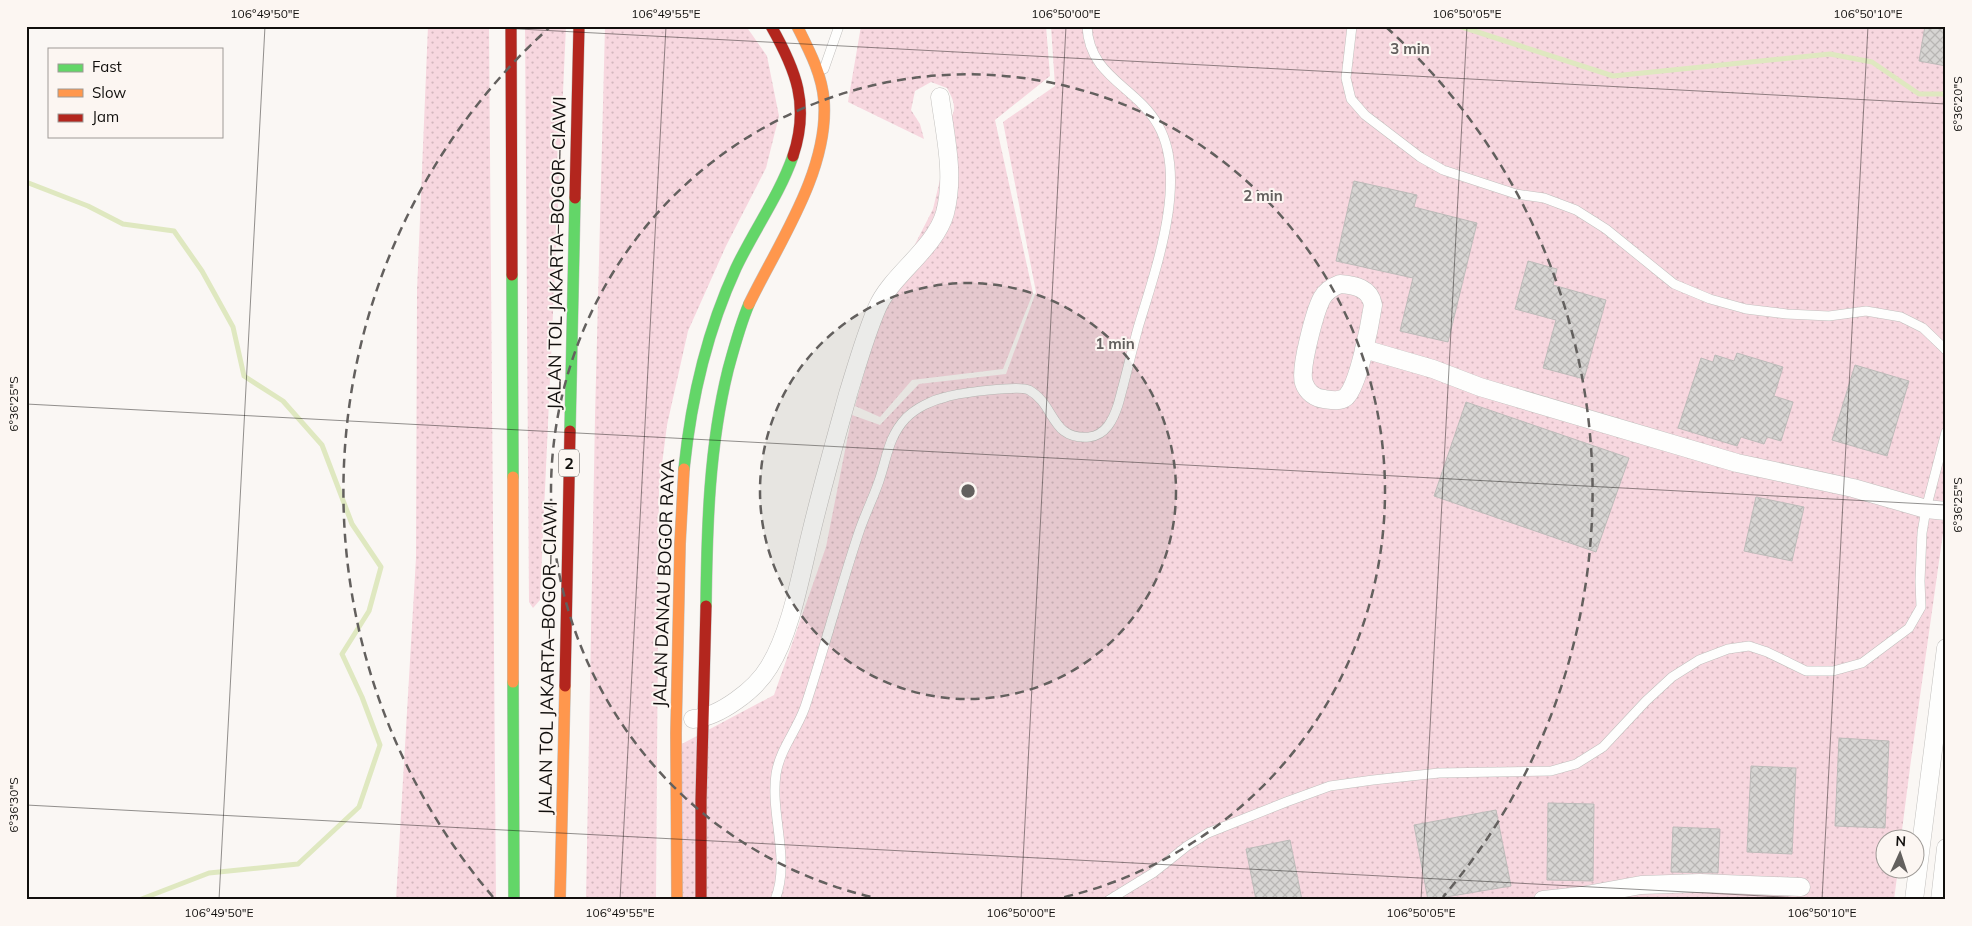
<svg xmlns="http://www.w3.org/2000/svg" width="1972" height="926" font-family="Mulish,sans-serif">
	<defs>
		<pattern id="grass-dots" width="8" height="8" patternUnits="userSpaceOnUse" patternTransform="scale(1.25)"><rect width="8" height="8" fill="#f7d7df"/><path d="M2 2h.1M6 6h.1" fill="none" stroke="#d3b7be" stroke-width="1.8" stroke-linecap="round"/></pattern>
		<pattern id="building-cross-hatch" width="8" height="8" patternUnits="userSpaceOnUse" patternTransform="scale(1.25)"><rect width="8" height="8" fill="#d7d5d3"/><path d="M0 0l8 8M0 8l8-8" fill="none" stroke="#b8b6b4"/></pattern>
	</defs>
	<rect width="100%" height="100%" fill="#faf7f4"/>
	<!-- grass -->
	<path fill="url(#grass-dots)" d="M 428,26 L 489,26 L 496,900 L 396,900 L 416,558 L 417,291 Z
		M 525,26 L 566,26 L 540,600 L 533,608 L 529,602 Z
		M 605,26 L 746,26 L 767,56 L 779,116 L 766,168 L 726,246 L 688,331 L 667,425 L 659,488 L 656,900 L 586,900 L 595,417 Z
		M 861,26 L 1046,26 L 1050,76 L 995,120 L 1033,293 L 1003,369 L 912,380 L 880,417 L 855,406 L 882,309 L 933,209 L 943,167 L 942,130 C 956,113 958,108 947,88 L 931,82 L 915,91 L 911,110 L 920,124 L 924,139 L 848,102 Z
		M 1051,26 L 1946,26 L 1946,512 L 1911,760 L 1901,838 L 1884,838 L 1884,868 L 1898,869 L 1894,900 L 679,900 L 678,746 L 774,695 L 826,547 L 852,415 L 880,425 L 919,384 L 1006,374 L 1036,292 L 1003,122 L 1055,86 Z"/>
	<g fill="none" stroke-linecap="round" stroke-linejoin="round">
		<!-- stream -->
		<path stroke="#dfe8c0" stroke-width="5" d="M 1459,26 L 1613,76 L 1830,54 L 1872,62 L 1919,94 L 1946,94
			M 26,182 L 88,206 L 123,224 L 174,231 L 202,271 L 233,327 L 244,376 L 283,401 L 322,445 L 352,524 L 381,567 L 369,611 L 342,654 L 362,697 L 380,745 L 359,807 L 298,864 L 209,873 L 139,900"/>
	</g>
	<!-- building -->
	<path fill="url(#building-cross-hatch)" stroke="#bdbbb9" d="M 1925,26 L 1946,26 L 1946,66 L 1919,61 Z
		M 1354,181 L 1417,195 L 1414,207 L 1477,223 L 1448,342 L 1400,331 L 1413,278 L 1336,261 Z
		M 1528,261 L 1557,269 L 1553,285 L 1606,300 L 1584,379 L 1543,368 L 1556,320 L 1515,309 Z
		M 1737,353 L 1783,367 L 1774,396 L 1793,402 L 1781,441 L 1767,437 L 1764,444 L 1741,437 L 1737,446 L 1678,428 L 1701,358 L 1713,362 L 1715,355 L 1734,361 Z
		M 1855,365 L 1909,381 L 1887,456 L 1832,440 Z
		M 1466,402 L 1629,458 L 1596,552 L 1434,496 Z
		M 1756,497 L 1804,507 L 1792,561 L 1744,551 Z
		M 1839,738 L 1889,741 L 1885,828 L 1835,826 Z
		M 1751,766 L 1796,768 L 1792,854 L 1747,852 Z
		M 1548,803 L 1594,804 L 1593,881 L 1547,880 Z
		M 1496,810 L 1511,886 L 1428,900 L 1414,825 Z
		M 1673,827 L 1720,829 L 1718,873 L 1671,872 Z
		M 1290,840 L 1302,900 L 1256,900 L 1246,849 Z"/>
	<g fill="none" stroke-linecap="round" stroke-linejoin="round">
		<!-- lane casing -->
		<g stroke="#c2c0be" stroke-width="10">
			<path id="lane" d="M 1352,26 L 1346,78 L 1351,99 L 1365,115 L 1420,157 L 1443,170 L 1516,194 L 1544,198 L 1576,210 L 1606,229 L 1674,284 L 1710,299 L 1746,309 L 1787,314 L 1829,316 L 1866,311 L 1901,317 L 1923,328 L 1946,350
				M 824,69 L 839,26
				M 775,900 C 791,860 770,815 776,774 C 780,749 797,730 805,707 C 824,650 839,592 858,535 C 864,516 873,499 879,481 C 887,458 888,437 906,418 C 916,408 932,400 946,397 C 959,393 1019,385 1029,390 C 1056,405 1050,440 1089,437 C 1106,435 1113,420 1118,405 C 1125,380 1131,354 1138,328 C 1155,271 1189,179 1158,125 C 1136,86 1089,77 1087,26
				M 1109,900 L 1153,873 L 1187,846 L 1208,833 L 1286,802 L 1330,786 L 1373,780 L 1439,773 L 1551,771 L 1576,764 L 1603,747 L 1646,701 L 1672,677 L 1699,660 L 1728,649 L 1749,646 L 1767,652 L 1806,671 L 1833,671 L 1862,663 L 1909,628 L 1921,607 L 1920,581 L 1922,533 L 1926,509 L 1946,432"/>
		</g>
		<!-- street casing -->
		<g stroke="#c2c0be" stroke-width="19">
			<path id="street" d="M 1340,284 C 1355,285 1370,288 1373,305 C 1370,324 1359,384 1346,397 C 1340,402 1331,400 1324,399 C 1315,398 1307,392 1304,383 C 1299,370 1315,311 1322,298 C 1326,291 1332,287 1340,284 Z
				M 1364,349 L 1433,369 L 1480,387 L 1737,463 L 1853,488 L 1926,509 L 1946,511
				M 693,719 C 720,717 756,689 769,667 C 791,632 801,573 811,533 C 822,487 835,441 848,394 C 857,365 865,336 877,308 C 891,275 935,249 945,213 C 955,175 945,135 940,97
				M 1543,900 L 1581,896 L 1641,885 L 1700,883 L 1801,887
				M 1914,900 L 1946,648
				M 1940,900 L 1946,848"/>
		</g>
		<!-- fast casing -->
		<g stroke="#c2c0be" stroke-width="12">
			<path id="fast" d="M 512,275 L 513,477
				M 570,431 L 575,198
				M 684,469 C 691,400 707,331 736,268 C 754,230 779,196 793,156
				M 706,606 C 707,526 709,447 728,370 C 734,348 740,325 749,304
				M 513,682 L 514,900"/>
		</g>
		<!-- slow casing -->
		<g stroke="#c2c0be" stroke-width="12">
			<path id="slow" d="M 749,304 C 778,244 829,171 824,101 C 822,74 809,50 797,26
				M 513,477 L 513,682
				M 560,900 L 565,686
				M 677,900 L 676,733 L 680,544 L 684,469"/>
		</g>
		<!-- jam casing -->
		<g stroke="#c2c0be" stroke-width="12">
			<path id="jam" d="M 511,26 L 512,275
				M 771,26 C 796,70 810,105 793,156
				M 575,198 L 579,26
				M 565,686 L 570,431
				M 701,900 L 701,800 L 706,606"/>
		</g>
		<!-- lane -->
		<use href="#lane" stroke="#fefefd" stroke-width="9"/>
		<!-- street -->
		<use href="#street" stroke="#fefefd" stroke-width="18"/>
		<!-- fast -->
		<use href="#fast" stroke="#63d668" stroke-width="11"/>
		<!-- slow -->
		<use href="#slow" stroke="#ff974d" stroke-width="11"/>
		<!-- jam -->
		<use href="#jam" stroke="#b3261e" stroke-width="11"/>
	</g>
	<!-- ticks -->
	<path fill="none" stroke="#110f0d" stroke-width="1" stroke-opacity="0.45" d="M 462,26 L 1946,104M 26,404 L 1946,505M 26,805 L 1840,900M 219,900 L 265,26M 620,900 L 666,26M 1021,900 L 1066,26M 1421,900 L 1467,26M 1822,900 L 1868,26"/>
	<!-- distance rings -->
	<circle cx="968" cy="491" r="208" fill="#63605e" fill-opacity=".12"/>
	<g fill="none" stroke="#63605e" stroke-width="2.5" stroke-dasharray="9 6">
		<circle cx="968" cy="491" r="208"/>
		<path d="M885 900A417 417 0 1 1 1051 900"/>
		<path d="M493 897A625 625 0 0 1 550 27M1386 27A625 625 0 0 1 1443 897"/>
	</g>
	<g text-anchor="middle" stroke-width="4" stroke-linejoin="round" paint-order="stroke">
		<!-- shield labels -->
		<rect fill="#fcf6f2" stroke="#585452" stroke-width="1" x="559" y="449.5" width="20" height="27" rx="4"/>
		<g font-size="16" font-weight="bold" fill="#110f0d">
			<text x="569" y="469">2</text>
		</g>
		<!-- street labels -->
		<g font-size="18" fill="#110f0d" stroke="#fcf6f2">
			<text transform="translate(557 253) rotate(-89)" y="6">JALAN TOL JAKARTA–BOGOR–CIAWI</text>
			<text transform="translate(664 583) rotate(-88)" y="6">JALAN DANAU BOGOR RAYA</text>
			<text transform="translate(548 658) rotate(-89)" y="6">JALAN TOL JAKARTA–BOGOR–CIAWI</text>
		</g>
	</g>
	<circle cx="968" cy="491" r="8" fill="#63605e" stroke="#fcf6f2" stroke-width="2.5"/>
	<g font-size="15" text-anchor="middle" font-weight="bold" fill="#63605e" stroke="#fcf6f2" stroke-width="4" stroke-linejoin="round" paint-order="stroke">
		<text x="1410" y="54">3 min</text>
		<text x="1263" y="201">2 min</text>
		<text x="1115" y="349">1 min</text>
	</g>
	<!-- border -->
	<rect width="1972" height="926" fill="none" stroke="#fcf6f2" stroke-width="55"/>
	<!-- legend -->
	<rect x="48" y="48" width="175" height="90" fill="#fcf6f2" stroke="#9e9a96"/>
	<rect x="58" y="64" width="25" height="8" fill="#63d668" stroke="#9e9a96"/>
	<text x="92" y="72" font-size="15" fill="#110f0d">Fast</text>
	<rect x="58" y="89" width="25" height="8" fill="#ff974d" stroke="#9e9a96"/>
	<text x="92" y="98" font-size="15" fill="#110f0d">Slow</text>
	<rect x="58" y="114" width="25" height="8" fill="#b3261e" stroke="#9e9a96"/>
	<text x="92" y="122" font-size="15" fill="#110f0d">Jam</text>
	<!-- north arrow -->
	<g transform="translate(1900 854) rotate(3)"><circle r="24" fill="#fcf6f2" stroke="#9e9a96"/>
	<path d="M0-4L9 19L0 12L-9 19Z" fill="#63605e"/>
	<text y="-8" font-size="14" font-weight="bold" text-anchor="middle" fill="#110f0d">N</text>
	</g>
	<rect x="28" y="28" width="1916" height="870" fill="none" stroke="#110f0d" stroke-width="2"/>
	<g font-size="12" text-anchor="middle" fill="#110f0d">
		<text x="265" y="18">106°49'50"E</text>
		<text x="666" y="18">106°49'55"E</text>
		<text x="1066" y="18">106°50'00"E</text>
		<text x="1467" y="18">106°50'05"E</text>
		<text x="1868" y="18">106°50'10"E</text>
		<text transform="translate(1958 104) rotate(-90)" y="4">6°36'20"S</text>
		<text transform="translate(14 404) rotate(-90)" y="4">6°36'25"S</text>
		<text transform="translate(1958 505) rotate(-90)" y="4">6°36'25"S</text>
		<text transform="translate(14 805) rotate(-90)" y="4">6°36'30"S</text>
		<text x="219" y="917">106°49'50"E</text>
		<text x="620" y="917">106°49'55"E</text>
		<text x="1021" y="917">106°50'00"E</text>
		<text x="1421" y="917">106°50'05"E</text>
		<text x="1822" y="917">106°50'10"E</text>
	</g>
</svg>
